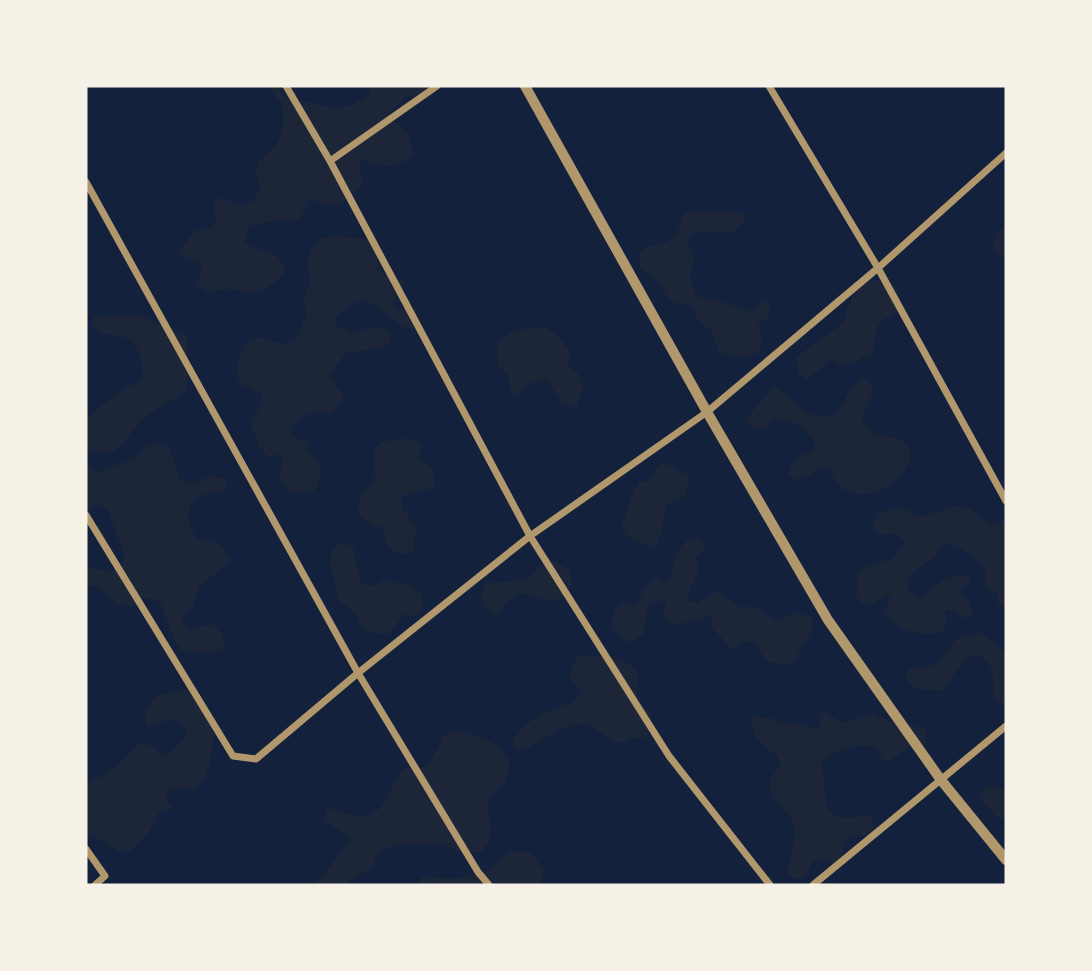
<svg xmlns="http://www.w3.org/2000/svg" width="1092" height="971" font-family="'Varela Round',sans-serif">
	<rect width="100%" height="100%" fill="#14213d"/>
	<!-- green -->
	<path fill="#1d2539" d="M 267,86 L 282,86 L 280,92 L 286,98 L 332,107 L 349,106 L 368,96 L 371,90 L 361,86 L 432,86 L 419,96 L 406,95 L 398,105 L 387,113 L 409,135 L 413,156 C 393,169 383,168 362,159 L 359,169 L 363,178 L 363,185 C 351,194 344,207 327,205 C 319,204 317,200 309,200 L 301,217 L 294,221 L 271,221 L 249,227 L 244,242 C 261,254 276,246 286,270 C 276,284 266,291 250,294 C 234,287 222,289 206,292 L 194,284 L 201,274 L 201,265 L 198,261 L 195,262 L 185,258 L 178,252 L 195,231 L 213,227 L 216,217 L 213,204 L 221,197 L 241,206 L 254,200 L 261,186 C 243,154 284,158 283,120 C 283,114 283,108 281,103 C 278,97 271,92 267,86 Z
		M 692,211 C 697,212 704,214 709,213 C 722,213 733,209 745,213 L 744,223 L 731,233 L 701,231 L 686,239 L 694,257 L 690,277 L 696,295 L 702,298 L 724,302 L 752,312 L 762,301 L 766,300 L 771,309 L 768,319 L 759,323 C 758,330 762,333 762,340 C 762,362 733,358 719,352 L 711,330 L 697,320 L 695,311 L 690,305 L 675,303 L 667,298 L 662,285 L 640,268 C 635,236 662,251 674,237 C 679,231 681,221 684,214 Z
		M 1006,225 L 1006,259 C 987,252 993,234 1006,225 Z
		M 336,236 L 368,239 L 378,255 L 377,268 L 387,277 L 405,281 L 393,303 L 398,311 L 407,307 L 416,310 L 419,320 L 413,329 C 391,325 385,307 364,300 C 352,303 340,310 334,321 L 337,326 L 353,334 L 372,327 L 388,329 L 391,338 L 389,343 L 379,348 L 346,353 L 330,374 L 344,398 L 332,412 C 315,409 300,414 290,429 L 290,433 L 298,439 L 310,442 L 307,451 C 324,462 324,475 314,491 C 305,493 299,494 290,490 C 272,483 285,467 282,453 L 270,457 C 258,451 256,437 251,424 L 263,399 L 260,393 L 244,385 L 238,379 L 236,367 L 244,346 L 249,341 L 258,337 L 285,344 L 295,340 L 307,315 L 303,300 L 310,283 L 307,262 L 312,249 L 321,238 Z
		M 882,278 L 899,292 C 905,322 884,310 877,329 C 874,339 876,348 871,358 L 862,356 L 855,364 L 842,365 L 832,360 C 823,364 816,374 806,380 L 798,373 L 796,357 L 842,324 L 856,288 Z
		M 137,314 L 187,336 L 188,376 L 186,392 C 173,401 155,408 143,419 C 124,434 123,466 86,448 L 86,414 L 89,416 L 122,390 L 143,379 C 141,317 112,349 91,323 L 94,317 L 122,317 Z
		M 545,327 C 558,334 565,343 570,356 L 567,362 L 570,368 L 578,373 L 584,385 L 576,408 L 561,402 L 549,381 C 538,379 525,384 519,394 L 511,396 L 508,374 L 499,366 C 489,330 518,329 545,327 Z
		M 861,378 L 867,380 L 873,387 L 871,398 L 861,420 L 868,426 L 874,436 C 952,433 886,519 841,487 C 835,483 833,475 829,469 L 819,468 L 812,474 L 794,480 L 788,472 C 792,459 800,455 813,452 L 815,447 C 810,427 792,418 772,420 L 765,429 L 755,429 L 744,421 L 774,386 C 798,399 801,422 835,415 C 845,403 848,387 861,378 Z
		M 408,438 L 422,444 L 419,459 L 431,467 L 436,486 C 424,492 413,491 402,497 C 399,514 414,516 417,533 L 414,536 L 413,552 L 402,555 C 388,548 384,544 383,529 L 379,525 L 374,527 C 359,518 354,509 362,492 L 369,488 L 376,475 L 373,467 L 375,447 L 382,442 Z
		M 158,443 L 169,447 L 180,479 L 190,485 L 209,476 L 229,479 L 223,492 C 191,492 178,510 197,539 C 216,539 219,542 230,558 L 226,566 L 199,586 L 193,606 L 181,618 L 188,629 L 212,624 C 220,631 226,638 223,649 C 210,655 194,654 181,650 C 170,635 168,618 159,601 L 144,597 L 137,605 L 118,605 C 109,596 99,586 86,585 L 86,567 L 109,571 L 118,569 L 125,555 L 111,520 L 110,511 L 98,505 L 89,511 L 86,509 L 86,462 L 96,473 L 138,456 L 146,446 Z
		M 660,463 L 675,467 L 677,470 L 687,474 L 689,479 L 684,497 L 667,504 C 659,519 667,534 653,548 L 627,536 L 622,526 L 628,505 L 639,481 L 648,482 Z
		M 955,506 C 980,508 974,517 991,525 L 1006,519 L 1006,608 L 999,605 L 997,594 L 984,587 C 984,586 986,576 986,575 C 984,560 959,546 945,543 C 940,548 936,558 930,561 C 914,569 892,589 922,598 C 932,584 949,575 967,575 L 970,577 L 968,585 L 959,590 L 968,600 L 973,613 L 967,619 L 947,609 L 944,613 L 948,622 L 941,632 C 920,639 893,629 883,610 L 889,604 L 890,597 L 886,595 L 873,604 L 861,603 L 856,596 L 858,581 L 856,576 C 866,557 892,573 905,541 L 893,533 L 882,535 L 872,529 L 878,513 L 899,507 L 919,516 L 926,516 Z
		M 695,537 L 705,544 L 705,548 L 696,558 L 698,571 L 686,600 L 697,603 L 717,591 L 740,607 C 764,605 759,613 778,621 L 796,612 L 812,617 L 813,629 L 792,665 L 767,662 L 755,642 L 743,642 L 730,649 L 722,638 L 711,627 L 712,618 L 708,616 L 688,623 L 669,624 L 664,615 L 667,600 L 648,604 L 644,634 L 629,643 L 612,629 L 613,612 L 621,603 L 637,604 L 645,586 L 657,578 L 663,582 L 670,579 C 672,564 679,541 695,537 Z
		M 340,542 L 353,547 L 361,582 L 372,587 L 382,580 L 410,585 L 422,595 L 422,611 L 414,617 L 405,614 L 402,616 L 391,633 L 375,634 L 362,629 L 356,614 L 338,599 L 330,562 L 332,549 Z
		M 553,561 L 569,569 L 572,584 C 551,623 538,584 516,596 C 508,600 502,609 496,616 C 482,608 477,599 486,583 C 499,582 516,582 528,577 C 540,571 537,565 553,561 Z
		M 978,633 C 991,637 995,647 1006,653 L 1006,707 L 995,700 C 988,681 1002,668 977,655 C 956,660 956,678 942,691 C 927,689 910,693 906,674 L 910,669 L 934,665 L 942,658 L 956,639 Z
		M 578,656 C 602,658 614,653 635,668 C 644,691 626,699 651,712 L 651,725 L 646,739 L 632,737 L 621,743 C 608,738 599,729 586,725 C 567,719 540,745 520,751 L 512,742 C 519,730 533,717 546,712 C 560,707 571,705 582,694 L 577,686 L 571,682 C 568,672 572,665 578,656 Z
		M 187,689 L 195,692 C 201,701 209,712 212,723 C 216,743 210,773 197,789 L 170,789 L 165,795 L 168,804 L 175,808 L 159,812 L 148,833 L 132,851 L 119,851 L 91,835 L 86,837 L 86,784 C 106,774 124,763 137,744 C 149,744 156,745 160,756 C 174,751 182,742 188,729 L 174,719 L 148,727 L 144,721 L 146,711 L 156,696 Z
		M 825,712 L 842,723 L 873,713 L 892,722 L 924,728 L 926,731 L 925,744 L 910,746 L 890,761 L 882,759 L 878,749 C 858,740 838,750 821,762 C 829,798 815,827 869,815 L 874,822 L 874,827 L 869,835 L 853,835 L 847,837 L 839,865 L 820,859 L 814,860 L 805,876 L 795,879 L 788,875 C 787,858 798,843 794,825 C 791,809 768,804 770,783 C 771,774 777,771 780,764 L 778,755 C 762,747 750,735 752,716 L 774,719 L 780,723 L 798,723 L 818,729 L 821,720 L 819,714 Z
		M 463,731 C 481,738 513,745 509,771 C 508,773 507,779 506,781 C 500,790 491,790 489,802 C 484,828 501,828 481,852 L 460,852 L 434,842 L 419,846 L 410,842 L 391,846 L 379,852 L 371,869 L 342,885 L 314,885 C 318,883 348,843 350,838 L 324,821 L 327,808 C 339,809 353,818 365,816 C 391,810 389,783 403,770 C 409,765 417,768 424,767 L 430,762 L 445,734 Z
		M 992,786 L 1006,791 L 1006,820 L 996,817 L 979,795 L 982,790 Z
		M 509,852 L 530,852 L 544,869 L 541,885 L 418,885 L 422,877 L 458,878 L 485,872 Z"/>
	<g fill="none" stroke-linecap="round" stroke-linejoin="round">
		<!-- minor -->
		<path stroke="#b1986c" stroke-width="7" d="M 286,86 L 330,161 L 530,536 L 669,756 L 770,885
			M 769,86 L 878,268 L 1006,501
			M 330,161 L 437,86
			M 86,182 L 358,673 L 478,872 L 489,885
			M 86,515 L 233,756 L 256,759 L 358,673 L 530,536 L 707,412 L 878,268 L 1006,153
			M 86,849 L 105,876 L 95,885
			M 813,885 L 1006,726"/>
		<!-- tertiary -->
		<path stroke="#b1986c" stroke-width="10" d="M 525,86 L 707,412 L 828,620 L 941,780 L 1006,860"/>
	</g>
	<!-- border -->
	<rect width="1092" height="971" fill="none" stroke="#f6f1e7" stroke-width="175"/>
</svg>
